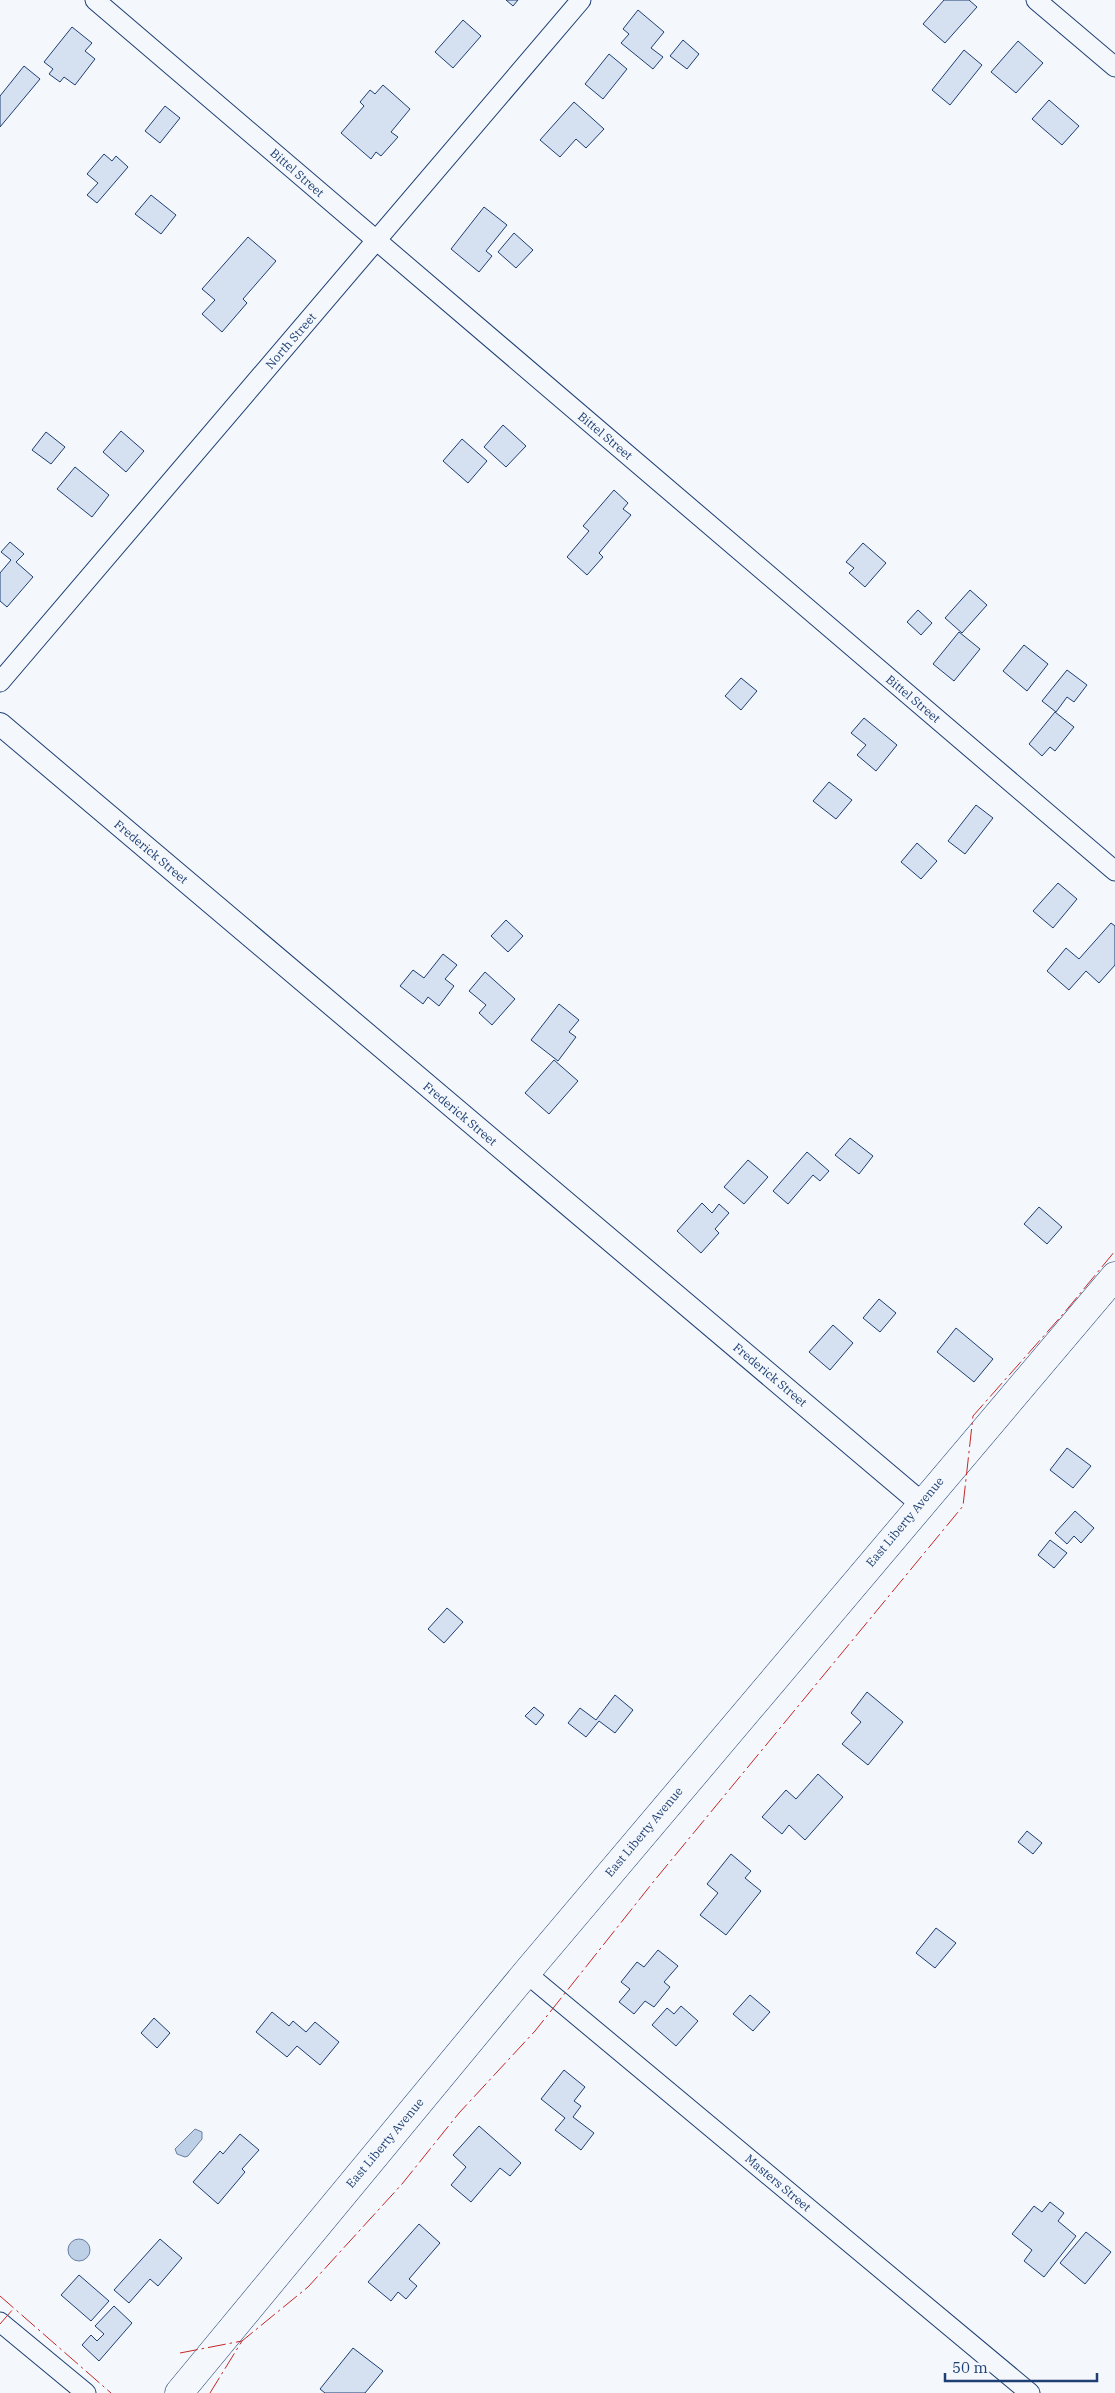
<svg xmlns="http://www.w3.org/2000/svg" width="1115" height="2393" font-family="'IBM Plex Serif',serif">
	<rect width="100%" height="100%" fill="#f4f7fb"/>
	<!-- water -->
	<path fill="#bed0e5" stroke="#687fa3" d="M 195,2129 L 202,2132 L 202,2139 L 188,2156 L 185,2157 L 177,2154 L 175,2149 Z
		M68 2250a11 11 0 1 1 22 0a11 11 0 1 1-22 0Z"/>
	<!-- building -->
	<path fill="#d5e0f0" stroke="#1d3f73" d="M 506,0 L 518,0 L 513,6 Z
		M 944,0 L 969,0 L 977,7 L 945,43 L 923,24 Z
		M 638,10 L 664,32 L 651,48 L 663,57 L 653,69 L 621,43 L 629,34 L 623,29 Z
		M 463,20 L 481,36 L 453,68 L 435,52 Z
		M 72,27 L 92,43 L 85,51 L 95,59 L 75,85 L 64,77 L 60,82 L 49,74 L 53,69 L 44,62 Z
		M 683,40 L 699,54 L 687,69 L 670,56 Z
		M 1018,41 L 1043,63 L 1016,93 L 991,72 Z
		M 964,50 L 982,65 L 950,105 L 932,90 Z
		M 609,54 L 627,69 L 603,99 L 585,84 Z
		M 24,66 L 40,79 L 0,127 L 0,96 Z
		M 383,85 L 410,109 L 391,132 L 398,137 L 381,156 L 376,152 L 371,159 L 341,133 L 364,106 L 360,102 L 370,90 L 375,94 Z
		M 1049,100 L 1079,126 L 1062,145 L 1032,119 Z
		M 574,102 L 604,129 L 586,148 L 576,139 L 560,157 L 540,140 Z
		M 165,106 L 180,118 L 160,143 L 145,131 Z
		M 104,154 L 112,161 L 116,156 L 128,167 L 97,203 L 87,195 L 98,183 L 87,174 Z
		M 151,195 L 176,215 L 161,234 L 135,214 Z
		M 484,207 L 507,225 L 486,251 L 492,256 L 479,272 L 451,249 Z
		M 514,233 L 533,250 L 516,268 L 498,252 Z
		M 248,237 L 276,261 L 243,299 L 247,303 L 222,332 L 202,314 L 215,300 L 202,289 Z
		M 503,425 L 526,446 L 506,467 L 484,447 Z
		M 121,431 L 144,451 L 126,472 L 103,452 Z
		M 46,432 L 65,447 L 51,464 L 32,450 Z
		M 462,439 L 487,461 L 468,483 L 443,461 Z
		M 75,467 L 109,495 L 92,517 L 57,489 Z
		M 614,490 L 628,503 L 623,509 L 631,515 L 599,553 L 603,557 L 587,575 L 567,557 L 589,531 L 583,526 Z
		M 10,542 L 24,554 L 16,562 L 33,577 L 7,607 L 0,601 L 0,573 L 11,560 L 1,552 Z
		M 863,543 L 886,563 L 865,587 L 849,573 L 854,568 L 846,562 Z
		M 970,590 L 987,605 L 962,633 L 945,618 Z
		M 918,610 L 932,623 L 921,635 L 907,622 Z
		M 959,632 L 980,649 L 954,681 L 933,664 Z
		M 1024,645 L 1048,664 L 1027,691 L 1003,671 Z
		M 1067,670 L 1087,685 L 1074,702 L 1067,697 L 1056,712 L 1042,701 Z
		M 741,678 L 757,691 L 741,710 L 725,696 Z
		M 1055,712 L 1074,727 L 1055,751 L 1050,747 L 1042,756 L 1029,744 Z
		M 864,718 L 897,745 L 876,771 L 857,755 L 866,745 L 851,733 Z
		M 829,782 L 852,800 L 836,819 L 813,801 Z
		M 976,805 L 993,818 L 965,854 L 948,841 Z
		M 917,843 L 937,861 L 921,879 L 901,862 Z
		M 1058,883 L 1077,899 L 1053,928 L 1033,911 Z
		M 506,920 L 523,936 L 508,952 L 491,936 Z
		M 1111,923 L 1115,926 L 1115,965 L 1099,983 L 1086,971 L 1069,990 L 1047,971 L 1066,948 L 1079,959 Z
		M 443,954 L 457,965 L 445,979 L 454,986 L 439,1006 L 428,997 L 423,1004 L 400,986 L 413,970 L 424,978 Z
		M 485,972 L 515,999 L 492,1025 L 479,1013 L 486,1005 L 469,991 Z
		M 559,1004 L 579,1020 L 569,1032 L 576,1037 L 558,1061 L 531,1040 Z
		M 554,1060 L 578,1081 L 549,1114 L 525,1093 Z
		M 850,1138 L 873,1156 L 859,1174 L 835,1155 Z
		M 807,1152 L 829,1171 L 820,1181 L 813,1175 L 788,1204 L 773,1191 Z
		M 748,1160 L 768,1177 L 744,1204 L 724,1187 Z
		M 702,1203 L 712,1213 L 719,1204 L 729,1213 L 715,1229 L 719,1233 L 701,1253 L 677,1231 Z
		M 1039,1207 L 1062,1227 L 1047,1244 L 1024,1224 Z
		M 879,1299 L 896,1313 L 880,1332 L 863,1318 Z
		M 833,1325 L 853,1343 L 830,1370 L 809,1352 Z
		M 956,1328 L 993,1359 L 974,1382 L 937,1352 Z
		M 1067,1448 L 1091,1466 L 1073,1488 L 1050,1470 Z
		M 1075,1511 L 1094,1528 L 1081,1543 L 1074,1536 L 1067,1544 L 1055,1533 Z
		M 1050,1540 L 1067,1553 L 1054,1568 L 1038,1555 Z
		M 447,1608 L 463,1622 L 444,1643 L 428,1629 Z
		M 867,1692 L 903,1722 L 868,1765 L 842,1744 L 861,1722 L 851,1713 Z
		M 615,1695 L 633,1710 L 615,1733 L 599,1721 L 586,1737 L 568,1723 L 580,1708 L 596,1720 Z
		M 534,1707 L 544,1715 L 536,1725 L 525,1716 Z
		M 818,1774 L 843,1797 L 805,1840 L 789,1825 L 782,1834 L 762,1817 L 786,1790 L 796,1799 Z
		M 1027,1831 L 1042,1843 L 1033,1854 L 1018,1842 Z
		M 731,1854 L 751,1871 L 745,1878 L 761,1891 L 726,1935 L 700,1915 L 718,1893 L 707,1884 Z
		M 936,1928 L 956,1943 L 935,1968 L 916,1953 Z
		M 658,1950 L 678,1966 L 664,1982 L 670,1987 L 654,2007 L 645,2001 L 634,2014 L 619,2002 L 630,1989 L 621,1982 L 637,1962 L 644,1967 Z
		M 750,1995 L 770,2012 L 753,2031 L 733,2014 Z
		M 681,2006 L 698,2021 L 676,2046 L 652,2025 L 667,2008 L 674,2014 Z
		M 272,2012 L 289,2026 L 293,2021 L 306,2032 L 315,2022 L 339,2042 L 320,2065 L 297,2046 L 287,2057 L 256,2032 Z
		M 154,2018 L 170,2033 L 157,2048 L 141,2033 Z
		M 564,2070 L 585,2087 L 574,2101 L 581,2106 L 573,2117 L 594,2133 L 581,2150 L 555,2130 L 565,2118 L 541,2099 Z
		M 479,2126 L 521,2163 L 510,2176 L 500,2168 L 471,2202 L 451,2185 L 466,2167 L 453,2155 Z
		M 240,2134 L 259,2150 L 242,2169 L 245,2172 L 218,2204 L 193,2182 L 220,2151 L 223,2154 Z
		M 1050,2202 L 1064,2213 L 1058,2221 L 1076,2236 L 1044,2277 L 1024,2261 L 1032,2250 L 1012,2234 L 1034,2206 L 1042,2212 Z
		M 419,2224 L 440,2243 L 409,2279 L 417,2286 L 406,2299 L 398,2292 L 391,2301 L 368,2282 Z
		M 1086,2232 L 1111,2252 L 1085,2284 L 1060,2263 Z
		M 160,2239 L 182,2258 L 158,2286 L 150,2279 L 129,2303 L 114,2290 Z
		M 79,2275 L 109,2301 L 91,2321 L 61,2295 Z
		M 114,2306 L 132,2323 L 99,2361 L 82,2345 L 91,2335 L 97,2341 L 104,2334 L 95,2326 Z
		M 353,2348 L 383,2371 L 365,2393 L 325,2393 L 320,2389 Z"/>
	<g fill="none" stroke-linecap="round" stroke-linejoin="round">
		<!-- minor casing -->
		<g stroke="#1d3f73" stroke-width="21">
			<path id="minor" d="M 95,0 L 1115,871
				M 1036,0 L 1115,67
				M 0,682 L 581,0
				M 526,1973 L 1030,2393
				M 0,2322 L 86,2393"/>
		</g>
		<!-- tertiary casing -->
		<g stroke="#1d3f73" stroke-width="24">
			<path id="tertiary" d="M 0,724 L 921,1503"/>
		</g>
		<!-- primary casing -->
		<g stroke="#1d3f73" stroke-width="29">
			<path id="primary" d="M 179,2393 L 526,1973 L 1115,1276"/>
		</g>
		<!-- minor -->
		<use href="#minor" stroke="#f4f7fb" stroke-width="19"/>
		<!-- tertiary -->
		<use href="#tertiary" stroke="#f4f7fb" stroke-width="22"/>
		<!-- primary -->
		<use href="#primary" stroke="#f4f7fb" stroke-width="28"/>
		<!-- power -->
		<path stroke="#c62828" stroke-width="1" stroke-dasharray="18 4 2.5 4" stroke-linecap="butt" d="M 0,2296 L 111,2393
			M 0,2324 L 14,2308
			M 180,2353 L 242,2341
			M 210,2393 L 242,2341 L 308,2287 L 402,2184 L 459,2113 L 535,2031 L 654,1881 L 963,1506 L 973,1416 L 1064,1313 L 1115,1251"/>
	</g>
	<g text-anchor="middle" stroke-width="4" stroke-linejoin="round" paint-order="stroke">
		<!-- street labels -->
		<g font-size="12" fill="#1d3f73" stroke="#f4f7fb">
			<text transform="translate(297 173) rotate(41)" y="4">Bittel Street</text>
			<text transform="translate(291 341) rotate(-49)" y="4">North Street</text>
			<text transform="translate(605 436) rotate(40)" y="4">Bittel Street</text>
			<text transform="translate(913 699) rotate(40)" y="4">Bittel Street</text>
			<text transform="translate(151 852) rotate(40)" y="4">Frederick Street</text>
			<text transform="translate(460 1114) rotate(40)" y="4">Frederick Street</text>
			<text transform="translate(770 1375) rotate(40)" y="4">Frederick Street</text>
			<text transform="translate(905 1522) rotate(-50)" y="4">East Liberty Avenue</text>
			<text transform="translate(644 1832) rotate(-50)" y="4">East Liberty Avenue</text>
			<text transform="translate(385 2143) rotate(-50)" y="4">East Liberty Avenue</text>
			<text transform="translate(778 2183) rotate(40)" y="4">Masters Street</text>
		</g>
	</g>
	<!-- scale -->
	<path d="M945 2373v8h152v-8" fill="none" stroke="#1d3f73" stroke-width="2.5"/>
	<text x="952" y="2373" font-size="15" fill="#1d3f73" stroke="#f4f7fb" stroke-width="4" paint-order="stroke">50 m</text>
</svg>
